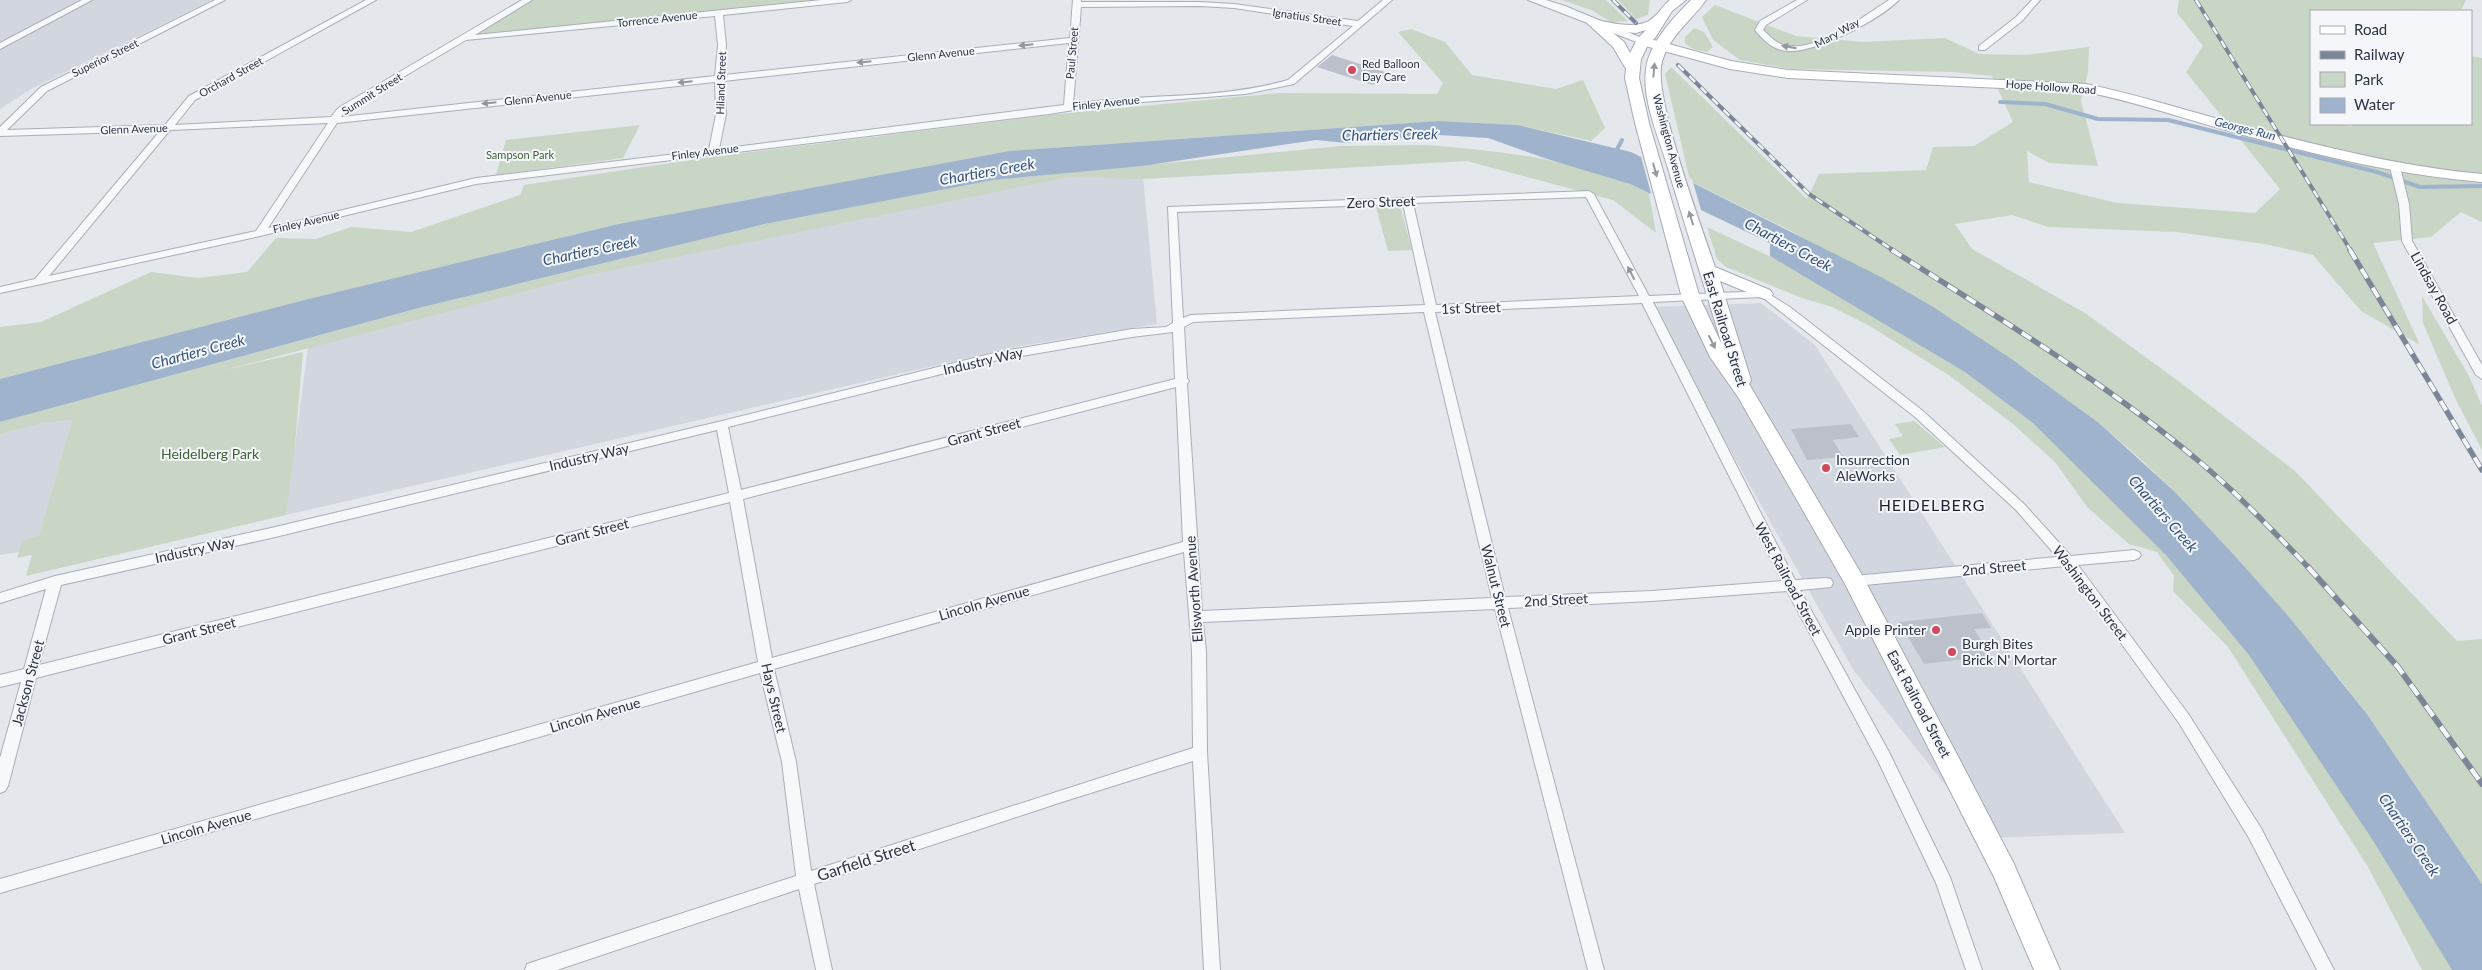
<svg xmlns="http://www.w3.org/2000/svg" width="2482" height="970" font-family="Lato,sans-serif">
	<rect width="100%" height="100%" fill="#e4e7ec"/>
	<!-- built -->
	<path fill="#d2d6de" d="M 0,0 L 212,0 L 31,89 L 0,109 Z
		M 1142,166 L 1157,324 L 1020,346 L 286,515 L 309,339 L 993,180 Z
		M 1761,303 L 1815,345 L 2125,833 L 1988,838 L 1854,671 L 1650,307 Z
		M 72,420 L 39,535 L 23,540 L 20,552 L 0,555 L 0,434 L 43,423 Z"/>
	<!-- green -->
	<path fill="#c9d6c5" d="M 532,0 L 821,0 L 476,35 Z
		M 1562,0 L 1606,0 L 1628,21 L 1611,22 L 1591,10 Z
		M 1618,0 L 1650,0 L 1648,15 L 1636,19 Z
		M 2179,0 L 2466,0 L 2462,9 L 2311,11 L 2311,124 L 2342,124 L 2351,127 L 2352,124 L 2471,124 L 2471,56 L 2482,58 L 2482,222 L 2461,212 L 2431,237 L 2373,243 L 2420,345 L 2361,311 L 2313,255 L 2265,244 L 2177,232 L 2048,227 L 2012,215 L 1955,224 L 1972,249 L 2085,313 L 2181,383 L 2295,471 L 2457,641 L 2482,639 L 2482,884 L 2367,714 L 2339,678 L 2235,556 L 2176,493 L 2136,455 L 2099,423 L 2013,360 L 1791,231 L 1690,181 L 1665,74 L 1671,67 L 1807,199 L 1819,174 L 1926,170 L 1933,147 L 1974,146 L 2013,122 L 1992,76 L 1953,72 L 1791,69 L 1740,60 L 1713,40 L 1702,17 L 1715,5 L 1796,36 L 1863,42 L 1945,38 L 1979,54 L 2027,55 L 2089,47 L 2088,72 L 2081,101 L 2098,166 L 2049,163 L 2027,151 L 2029,182 L 2117,203 L 2255,213 L 2280,189 L 2186,72 L 2203,46 L 2177,13 Z
		M 1694,28 L 1704,32 L 1713,47 L 1707,52 L 1693,49 L 1685,43 L 1685,37 Z
		M 1411,29 L 1445,42 L 1472,75 L 1556,89 L 1583,80 L 1605,128 L 1591,141 L 1518,125 L 1438,121 L 1009,151 L 618,224 L 308,299 L 0,379 L 0,327 L 41,322 L 151,272 L 198,278 L 247,272 L 276,238 L 316,239 L 351,227 L 411,232 L 520,195 L 524,185 L 711,157 L 1058,114 L 1279,93 L 1437,94 L 1443,83 L 1398,32 Z
		M 640,125 L 623,158 L 496,175 L 506,140 Z
		M 1426,145 C 1500,151 1582,159 1649,193 L 1656,233 L 1613,200 L 1467,161 L 1143,179 L 1069,177 L 583,276 L 225,370 L 303,352 L 294,456 L 286,515 L 26,576 L 32,555 L 17,558 L 23,540 L 39,535 L 72,420 L 43,423 L 0,434 L 0,422 L 424,307 L 765,224 L 993,180 L 1341,146 Z
		M 1400,206 L 1412,250 L 1388,251 L 1376,207 Z
		M 1707,227 L 1863,300 L 1982,375 L 2096,472 L 2208,588 L 2459,970 L 2422,970 L 2368,867 L 2228,647 L 2173,591 L 2174,576 L 2157,552 L 2129,544 L 2087,507 L 2055,462 L 2013,424 L 1950,376 L 1868,325 L 1832,307 L 1802,298 L 1726,267 L 1717,259 Z
		M 2422,296 L 2469,376 L 2482,406 L 2482,450 L 2455,398 L 2423,323 Z
		M 1914,421 L 1945,447 L 1900,455 L 1889,439 L 1903,436 L 1895,424 Z"/>
	<!-- water -->
	<path fill="#9fb4cc" d="M 1438,121 L 1518,125 L 1631,152 L 1883,278 L 1930,305 L 2013,360 L 2099,423 L 2176,493 L 2235,556 L 2289,617 L 2367,714 L 2482,884 L 2482,970 L 2452,970 L 2374,842 L 2249,655 L 2166,555 L 2033,423 L 1965,372 L 1770,256 L 1770,243 L 1701,210 L 1649,193 L 1630,184 L 1544,158 L 1488,138 L 1439,135 L 1346,143 L 1316,140 L 1142,166 L 993,180 L 765,224 L 423,307 L 0,422 L 0,379 L 308,299 L 618,224 L 1009,151 Z"/>
	<!-- pier -->
	<path fill="#e4e7ec" d="M 1640,153 L 1692,179 L 1702,213 L 1652,197 Z"/>
	<g fill="none" stroke-linecap="round" stroke-linejoin="round">
		<!-- stream -->
		<path stroke="#9fb4cc" stroke-width="4" d="M 2000,102 L 2045,104 L 2098,119 L 2168,120 L 2377,172 L 2420,187 L 2482,186
			M 1615,153 L 1622,140"/>
	</g>
	<!-- building -->
	<path fill="#bbc0ca" d="M 1332,55 L 1388,73 L 1373,85 L 1317,67 Z
		M 1851,424 L 1859,437 L 1833,440 L 1843,457 L 1807,460 L 1791,429 Z
		M 1982,613 L 1991,628 L 1974,629 L 1991,656 L 1924,664 L 1899,622 Z"/>
	<g fill="none" stroke-linecap="round" stroke-linejoin="round">
		<!-- minor casing -->
		<g stroke="#a9aeb7" stroke-width="2">
			<path id="minor" d="M 82,0 L 92,0 L 0,49 L 0,43 Z
				M 215,0 L 225,0 L 47,91 L 7,130 L 165,125 L 189,96 L 366,0 L 376,0 L 195,100 L 175,125 L 331,117 L 338,108 L 522,0 L 532,0 L 475,35 L 822,0 L 851,0 L 847,2 L 723,15 L 726,45 L 724,75 L 1070,38 L 1073,0 L 1081,0 L 1081,2 L 1199,2 L 1234,4 L 1358,21 L 1383,0 L 1392,0 L 1294,84 L 1245,94 L 1104,105 L 1049,114 L 476,184 L 260,236 L 0,293 L 0,287 L 35,279 L 160,131 L 0,136 L 0,127 L 41,87 ZM 1199,6 L 1234,8 L 1353,26 L 1288,80 C 1219,100 1144,93 1073,104 L 1081,7 ZM 715,16 L 718,45 L 715,76 L 341,117 L 344,112 L 466,40 ZM 1069,43 L 1064,105 L 719,149 L 726,114 L 724,81 ZM 715,82 L 716,114 L 709,150 L 476,178 L 268,228 L 337,123 ZM 328,123 L 256,231 L 49,276 L 170,130 Z
				M 1797,0 L 1807,0 L 1766,25 L 1763,30 C 1771,37 1777,45 1789,46 C 1820,50 1864,16 1889,0 L 1899,0 C 1879,20 1818,52 1789,51 C 1774,51 1764,41 1755,30 L 1760,21 Z
				M 2032,0 L 2040,0 L 2022,21 L 1985,50 L 1979,50 L 1979,46 L 2016,17 Z
				M 2395,164 L 2400,167 L 2409,204 L 2412,241 L 2482,365 L 2482,379 L 2476,375 L 2402,241 L 2399,204 L 2390,167 Z
				M 1589,191 L 1594,194 L 1649,296 L 1764,291 L 1790,307 L 1923,411 L 2024,504 L 2071,556 L 2134,550 L 2139,552 L 2141,555 L 2139,558 L 2134,560 L 2078,565 L 2189,715 L 2261,828 L 2334,970 L 2317,970 L 2249,838 L 2179,723 L 2065,566 L 1854,586 L 1849,585 L 1847,581 L 1849,577 L 1854,576 L 2057,557 L 2016,510 L 1915,417 L 1762,297 L 1653,302 L 1795,580 L 1826,578 L 1831,579 L 1833,583 L 1831,587 L 1800,590 L 1889,752 L 1950,877 L 1982,970 L 1966,970 L 1936,883 L 1878,761 L 1787,591 L 1652,601 L 1508,608 L 1604,970 L 1588,970 L 1495,609 L 1203,622 L 1206,651 L 1207,752 L 1220,970 L 1204,970 L 1193,761 L 1062,802 L 814,884 L 832,970 L 816,970 L 799,889 L 557,970 L 525,970 L 527,964 L 533,962 L 796,876 L 782,762 L 760,673 L 0,893 L 0,879 L 758,662 L 730,502 L 36,678 L 8,786 L 5,791 L 0,793 L 0,758 L 21,682 L 0,687 L 0,675 L 24,669 L 46,589 L 0,603 L 0,593 L 55,576 L 271,528 L 722,421 L 998,352 L 1132,329 L 1166,327 L 1173,323 L 1168,207 ZM 1586,197 L 1639,296 L 1436,305 L 1413,203 ZM 1403,204 L 1425,305 L 1191,315 L 1183,318 L 1177,212 ZM 1642,303 L 1782,581 L 1652,591 L 1505,597 L 1435,312 ZM 1424,312 L 1492,598 L 1202,611 L 1187,384 L 1189,381 L 1187,378 L 1184,327 L 1193,322 ZM 1173,332 L 1175,379 L 741,490 L 728,427 L 998,360 L 1132,337 ZM 1176,387 L 1183,542 L 772,658 L 743,499 ZM 717,430 L 729,493 L 39,665 L 61,585 L 271,538 ZM 1184,552 L 1192,651 L 1193,748 L 811,871 L 796,762 L 774,669 Z"/>
		</g>
		<!-- tertiary casing -->
		<g stroke="#a9aeb7" stroke-width="2">
			<path id="tertiary" d="M 1528,0 L 1546,0 L 1565,6 L 1649,41 L 1643,44 L 1639,43 Z"/>
		</g>
		<!-- secondary casing -->
		<g stroke="#a9aeb7" stroke-width="2">
			<path id="secondary" d="M 1643,37 L 1731,61 L 1788,70 L 2086,84 C 2135,94 2181,109 2229,122 C 2312,144 2396,166 2482,174 L 2482,182 C 2393,175 2304,152 2218,128 C 2174,115 2131,101 2086,92 L 1788,78 L 1730,69 L 1638,44 L 1637,41 Z"/>
		</g>
		<!-- primary casing -->
		<g stroke="#a3abb8" stroke-width="2">
			<path id="primary" d="M 1670,0 L 1686,0 L 1672,11 L 1655,38 L 1649,43 L 1641,59 L 1639,78 L 1649,123 L 1700,298 L 1722,345 C 1704,284 1685,226 1667,165 C 1658,135 1642,100 1646,69 C 1649,43 1674,17 1691,0 L 1706,0 C 1691,21 1669,36 1662,62 C 1652,95 1702,227 1715,267 L 1770,290 L 1773,294 L 1770,298 L 1764,299 L 1720,281 L 1751,380 L 1749,384 L 1862,575 L 1961,762 L 2014,864 L 2060,970 L 2034,970 L 1994,877 L 1845,584 L 1738,397 L 1710,357 L 1682,298 L 1635,123 L 1625,78 L 1626,69 L 1613,47 L 1587,23 L 1594,19 C 1610,23 1641,31 1654,17 C 1661,11 1663,5 1670,0 ZM 1646,30 L 1638,38 L 1630,53 L 1624,42 L 1611,31 L 1636,33 Z"/>
		</g>
		<!-- minor -->
		<use href="#minor" fill="#f7f8fa" fill-rule="evenodd"/>
		<!-- tertiary -->
		<use href="#tertiary" fill="#f7f8fa" fill-rule="evenodd"/>
		<!-- secondary -->
		<use href="#secondary" fill="#fff" fill-rule="evenodd"/>
		<!-- primary -->
		<use href="#primary" fill="#fff" fill-rule="evenodd"/>
		<!-- rail-far2 casing -->
		<g stroke="#7d8696" stroke-width="4">
			<path id="rail-far2" d="M 1613,0 L 1636,23
				M 2196,0 L 2351,251
				M 1678,65 L 1809,194 L 1894,251"/>
		</g>
		<!-- rail-far1 casing -->
		<g stroke="#7d8696" stroke-width="5.5">
			<path id="rail-far1" d="M 1892,250 C 1997,317 2105,382 2201,463 C 2239,495 2274,532 2309,568
				M 2350,250 L 2482,470"/>
		</g>
		<!-- rail casing -->
		<g stroke="#7d8696" stroke-width="6">
			<path id="rail" d="M 2308,567 L 2398,667 L 2482,784"/>
		</g>
		<!-- rail-far2 -->
		<use href="#rail-far2" stroke="#f4f6f9" stroke-width="2.5" stroke-dasharray="8" stroke-linecap="butt"/>
		<!-- rail-far1 -->
		<use href="#rail-far1" stroke="#f4f6f9" stroke-width="4" stroke-dasharray="11" stroke-linecap="butt"/>
		<!-- rail -->
		<use href="#rail" stroke="#f4f6f9" stroke-width="4.5" stroke-dasharray="13" stroke-linecap="butt"/>
	</g>
	<!-- one-way arrows -->
	<defs><path id="oneway-solid" d="M-6-.8H1V-3.2L6.5 0L1 3.2V.8H-6Z" transform="scale(1.25)"/></defs>
	<g fill="#9196a0">
		<use href="#oneway-solid" transform="translate(1026 45) rotate(174)"/>
		<use href="#oneway-solid" transform="translate(1789 47) rotate(-170)"/>
		<use href="#oneway-solid" transform="translate(864 62) rotate(174)"/>
		<use href="#oneway-solid" transform="translate(685 82) rotate(174)"/>
		<use href="#oneway-solid" transform="translate(489 103) rotate(174)"/>
		<use href="#oneway-solid" transform="translate(1631 273) rotate(-117)"/>
	</g>
	<g fill="#959aa2">
		<use href="#oneway-solid" transform="translate(1654 70) rotate(-85)"/>
		<use href="#oneway-solid" transform="translate(1655 170) rotate(75)"/>
		<use href="#oneway-solid" transform="translate(1691 218) rotate(-107)"/>
		<use href="#oneway-solid" transform="translate(1712 342) rotate(64)"/>
	</g>
	<!-- markers -->
	<g fill="#d1495b" stroke="#f4f6f9" stroke-width="2">
		<circle cx="1352" cy="70" r="5"/>
		<circle cx="1826" cy="468" r="5"/>
		<circle cx="1936" cy="630" r="5"/>
		<circle cx="1952" cy="652" r="5"/>
	</g>
	<g text-anchor="middle" stroke-width="4" stroke-linejoin="round" paint-order="stroke">
		<!-- far-street labels -->
		<g font-size="11" fill="#2b3445" stroke="#f4f6f9">
			<text transform="translate(1307 17) rotate(8)" y="4">Ignatius Street</text>
			<text transform="translate(657 19) rotate(-6)" y="4">Torrence Avenue</text>
			<text transform="translate(1837 33) rotate(-29)" y="4">Mary Way</text>
			<text transform="translate(1072 53) rotate(-85)" y="4">Paul Street</text>
			<text transform="translate(941 54) rotate(-6)" y="4">Glenn Avenue</text>
			<text transform="translate(105 58) rotate(-26)" y="4">Superior Street</text>
			<text transform="translate(231 77) rotate(-29)" y="4">Orchard Street</text>
			<text transform="translate(721 83) rotate(-88)" y="4">Hiland Street</text>
			<text transform="translate(2051 87) rotate(4)" y="4">Hope Hollow Road</text>
			<text transform="translate(372 94) rotate(-32)" y="4">Summit Street</text>
			<text transform="translate(538 98) rotate(-6)" y="4">Glenn Avenue</text>
			<text transform="translate(1106 103) rotate(-6)" y="4">Finley Avenue</text>
			<text transform="translate(134 129) rotate(-2)" y="4">Glenn Avenue</text>
			<text transform="translate(1669 141) rotate(75)" y="4">Washington Avenue</text>
			<text transform="translate(705 152) rotate(-7)" y="4">Finley Avenue</text>
			<text transform="translate(306 222) rotate(-13)" y="4">Finley Avenue</text>
		</g>
		<!-- far-poi labels -->
		<g font-size="11" fill="#2b3445" stroke="#f4f6f9" text-anchor="start">
			<text x="1362" y="68">Red Balloon<tspan x="1362" dy="13">Day Care</tspan></text>
		</g>
		<!-- far-park labels -->
		<g font-size="11" fill="#3f6138" stroke="#f4f6f9">
			<text x="520" y="159">Sampson Park</text>
		</g>
		<!-- far-water labels -->
		<g font-size="12" font-style="italic" fill="#34527a" stroke="#f4f6f9">
			<text transform="translate(2245 129) rotate(14)" y="4">Georges Run</text>
		</g>
		<!-- street labels -->
		<g font-size="14" fill="#2b3445" stroke="#f4f6f9">
			<text transform="translate(1381 202) rotate(-2)" y="5">Zero Street</text>
			<text transform="translate(2434 288) rotate(61)" y="5">Lindsay Road</text>
			<text transform="translate(1471 308) rotate(-2)" y="5">1st Street</text>
			<text transform="translate(1725 329) rotate(73)" y="5">East Railroad Street</text>
			<text transform="translate(983 361) rotate(-13)" y="5">Industry Way</text>
			<text transform="translate(984 432) rotate(-15)" y="5">Grant Street</text>
			<text transform="translate(589 457) rotate(-13)" y="5">Industry Way</text>
			<text transform="translate(592 532) rotate(-14)" y="5">Grant Street</text>
			<text transform="translate(195 550) rotate(-12)" y="5">Industry Way</text>
			<text transform="translate(1994 568) rotate(-5)" y="5">2nd Street</text>
			<text transform="translate(1788 579) rotate(62)" y="5">West Railroad Street</text>
			<text transform="translate(1496 586) rotate(76)" y="5">Walnut Street</text>
			<text transform="translate(1194 589) rotate(-94)" y="5">Ellsworth Avenue</text>
			<text transform="translate(2090 593) rotate(53)" y="5">Washington Street</text>
			<text transform="translate(1556 600) rotate(-3)" y="5">2nd Street</text>
			<text transform="translate(984 603) rotate(-16)" y="5">Lincoln Avenue</text>
			<text transform="translate(199 631) rotate(-14)" y="5">Grant Street</text>
			<text transform="translate(28 683) rotate(-75)" y="5">Jackson Street</text>
			<text transform="translate(774 698) rotate(77)" y="5">Hays Street</text>
			<text transform="translate(1919 704) rotate(62)" y="5">East Railroad Street</text>
			<text transform="translate(595 715) rotate(-16)" y="5">Lincoln Avenue</text>
			<text transform="translate(206 827) rotate(-16)" y="5">Lincoln Avenue</text>
		</g>
		<!-- park labels -->
		<g font-size="14" fill="#3f6138" stroke="#f4f6f9">
			<text x="210" y="459">Heidelberg Park</text>
		</g>
		<!-- poi labels -->
		<g font-size="14" fill="#2b3445" stroke="#f4f6f9" text-anchor="start">
			<text x="1836" y="465">Insurrection<tspan x="1836" dy="16">AleWorks</tspan></text>
			<text x="1926" y="635" text-anchor="end">Apple Printer</text>
			<text x="1962" y="649">Burgh Bites<tspan x="1962" dy="16">Brick N' Mortar</tspan></text>
		</g>
		<!-- water labels -->
		<g font-size="15" font-style="italic" fill="#34527a" stroke="#f4f6f9">
			<text transform="translate(1390 135) rotate(-1)" y="5">Chartiers Creek</text>
			<text transform="translate(987 172) rotate(-10)" y="5">Chartiers Creek</text>
			<text transform="translate(1788 245) rotate(28)" y="5">Chartiers Creek</text>
			<text transform="translate(590 251) rotate(-12)" y="5">Chartiers Creek</text>
			<text transform="translate(198 352) rotate(-15)" y="5">Chartiers Creek</text>
			<text transform="translate(2163 514) rotate(49)" y="5">Chartiers Creek</text>
			<text transform="translate(2409 835) rotate(56)" y="5">Chartiers Creek</text>
		</g>
		<!-- quarter labels -->
		<g font-size="16" letter-spacing="1" fill="#1d2536" stroke="#f4f6f9">
			<text x="1932" y="511">HEIDELBERG</text>
		</g>
		<!-- near-street labels -->
		<g font-size="16" fill="#2b3445" stroke="#f4f6f9">
			<text transform="translate(866 860) rotate(-18)" y="6">Garfield Street</text>
		</g>
	</g>
	<!-- legend -->
	<rect x="2310" y="10" width="162" height="115" fill="#f4f6f9" stroke="#a4a8b1"/>
	<rect x="2320" y="26" width="25" height="8" fill="#ffffff" stroke="#a4a8b1"/>
	<text x="2354" y="35" font-size="15" fill="#2b3445">Road</text>
	<rect x="2320" y="51" width="25" height="8" fill="#7d8696" stroke="#a4a8b1"/>
	<text x="2354" y="60" font-size="15" fill="#2b3445">Railway</text>
	<rect x="2320" y="72" width="25" height="15" fill="#c9d6c5" stroke="#a4a8b1"/>
	<text x="2354" y="85" font-size="15" fill="#2b3445">Park</text>
	<rect x="2320" y="98" width="25" height="15" fill="#9fb4cc" stroke="#a4a8b1"/>
	<text x="2354" y="110" font-size="15" fill="#2b3445">Water</text>
</svg>
